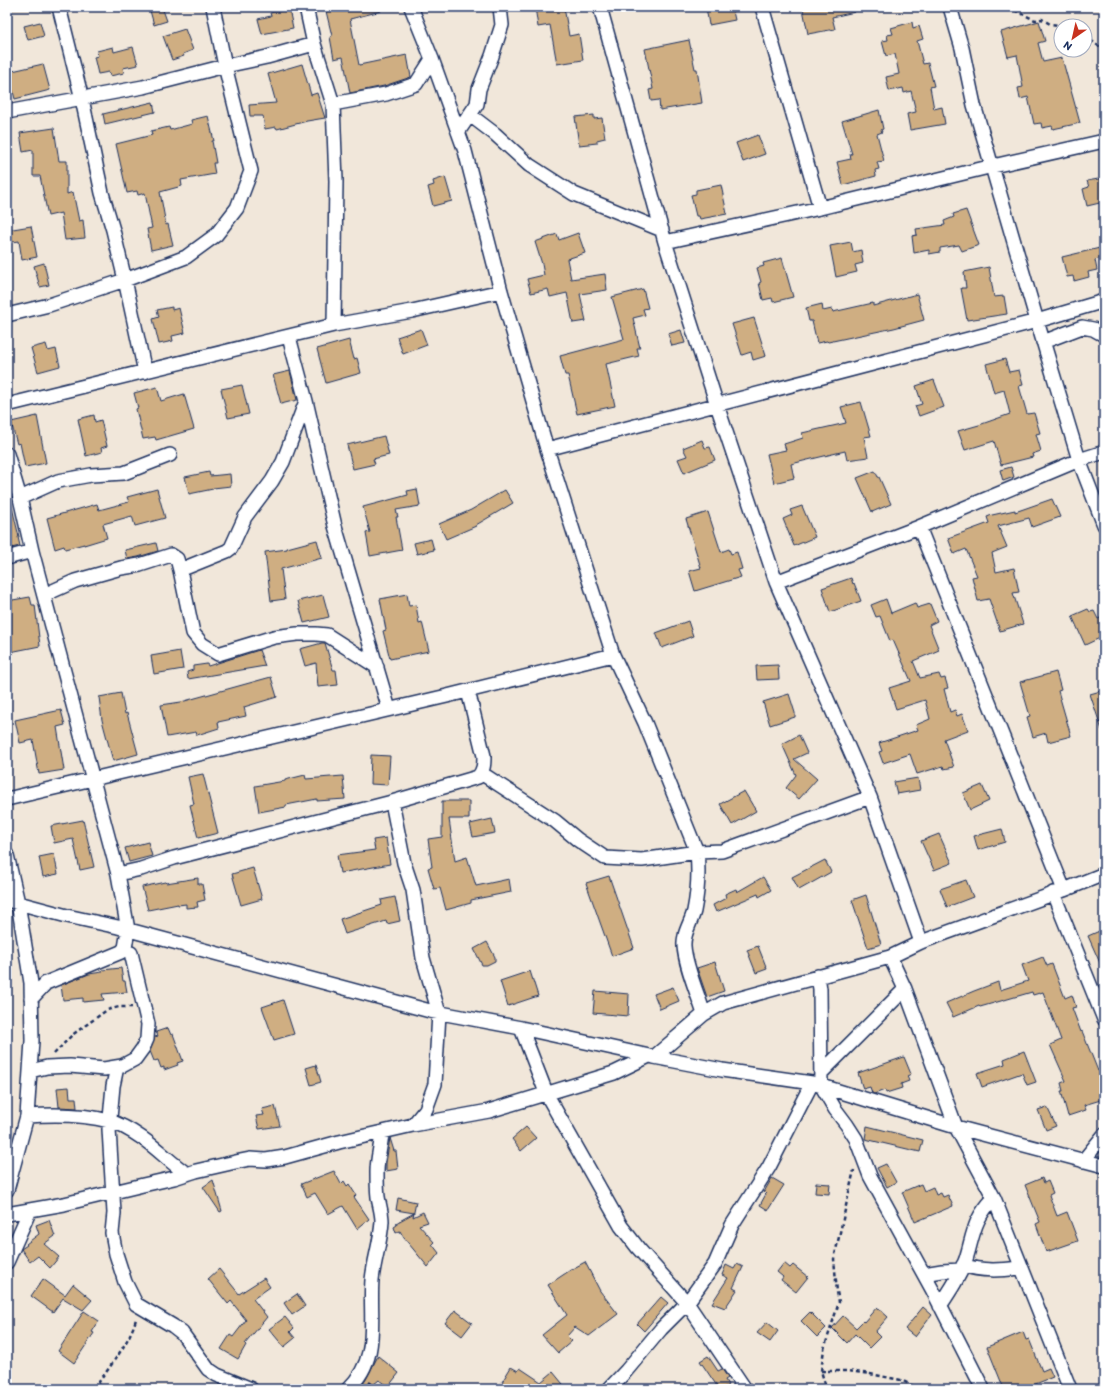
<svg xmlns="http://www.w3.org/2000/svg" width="1111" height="1396" font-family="Itim,sans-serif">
	<rect width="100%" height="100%" fill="#f1e7da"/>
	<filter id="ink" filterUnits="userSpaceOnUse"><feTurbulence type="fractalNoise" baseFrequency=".025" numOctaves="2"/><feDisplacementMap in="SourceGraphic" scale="8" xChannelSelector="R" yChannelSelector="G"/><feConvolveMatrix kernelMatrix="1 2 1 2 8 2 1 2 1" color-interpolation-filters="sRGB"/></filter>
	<g filter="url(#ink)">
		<!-- building -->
		<path fill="#cfae82" stroke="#1b2f5e" d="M 149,7 L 162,7 L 167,21 L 154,25 Z
			M 325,7 L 381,7 L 381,11 L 350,19 L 359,65 L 407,55 L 411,77 L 384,86 L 350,93 L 343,57 L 334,59 L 330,37 L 332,36 Z
			M 535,7 L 564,7 L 569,36 L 579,34 L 583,60 L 557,64 L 550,25 L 538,27 Z
			M 706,7 L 732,7 L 735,20 L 709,25 Z
			M 817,7 L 854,7 L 855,12 L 832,17 L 835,29 L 808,34 L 803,9 Z
			M 289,9 L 293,28 L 262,34 L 258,19 L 271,16 L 270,13 Z
			M 1039,21 L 1045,41 L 1038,43 L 1043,62 L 1062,58 L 1080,123 L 1053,129 L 1052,126 L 1042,128 L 1041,123 L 1034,124 L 1028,97 L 1020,99 L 1018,88 L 1023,87 L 1017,55 L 1008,57 L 1001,32 Z
			M 40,22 L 44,36 L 28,40 L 24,26 Z
			M 912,22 L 913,28 L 919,26 L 923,39 L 917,41 L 923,64 L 928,63 L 934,86 L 930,87 L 934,109 L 942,107 L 945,124 L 910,130 L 907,114 L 916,112 L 911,91 L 904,93 L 903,88 L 889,91 L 886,77 L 899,74 L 895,54 L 886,56 L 882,41 L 888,40 L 887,35 L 893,34 L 891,28 Z
			M 185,29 L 193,50 L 183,54 L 184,56 L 172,60 L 163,36 Z
			M 689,40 L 695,69 L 697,69 L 702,103 L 660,110 L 659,100 L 651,101 L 649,90 L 653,89 L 645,49 Z
			M 113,47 L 114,52 L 133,47 L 138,65 L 123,68 L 124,73 L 110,76 L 109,72 L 98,74 L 94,57 L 98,56 L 97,51 Z
			M 43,64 L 50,90 L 15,99 L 8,72 Z
			M 302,64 L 311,95 L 317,93 L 325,118 L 307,121 L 277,129 L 276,127 L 265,129 L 263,116 L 250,116 L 249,105 L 276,103 L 268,74 Z
			M 153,102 L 155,112 L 105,124 L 103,114 Z
			M 879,110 L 883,129 L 881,130 L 882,132 L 877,134 L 884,161 L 877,162 L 879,169 L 875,170 L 876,176 L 843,185 L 837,162 L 851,159 L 850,154 L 852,154 L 842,121 Z
			M 594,115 L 594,119 L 602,118 L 605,138 L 597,140 L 597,143 L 579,145 L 575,117 Z
			M 208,116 L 214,141 L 212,141 L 216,163 L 213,163 L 215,174 L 181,180 L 182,186 L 160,192 L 166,225 L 168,224 L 173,245 L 151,250 L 147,229 L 152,228 L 145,193 L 138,195 L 137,191 L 127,193 L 116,144 L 152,135 L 151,131 L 169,127 L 170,130 L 192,124 L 191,120 Z
			M 54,128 L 59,161 L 67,161 L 67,194 L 73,192 L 79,221 L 83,220 L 85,238 L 65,240 L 61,213 L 48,216 L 40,176 L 33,176 L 33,150 L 23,152 L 20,133 Z
			M 758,135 L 765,154 L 743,162 L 736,143 Z
			M 445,177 L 452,201 L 433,206 L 428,187 L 434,185 L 433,181 Z
			M 1104,178 L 1104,202 L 1087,206 L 1083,189 L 1089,187 L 1087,181 Z
			M 721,185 L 727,214 L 700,219 L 699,216 L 696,216 L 691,195 L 696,194 L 696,190 Z
			M 966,210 L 979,245 L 962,251 L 959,245 L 940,248 L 940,252 L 929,254 L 929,250 L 914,253 L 912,236 L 917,235 L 916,229 L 945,225 L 944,221 L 954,217 L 953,214 Z
			M 31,226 L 37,257 L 22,260 L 19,241 L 7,243 L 7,230 Z
			M 578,233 L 585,253 L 567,259 L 571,279 L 605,274 L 607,290 L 580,294 L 586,321 L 573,323 L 567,293 L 550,297 L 548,289 L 531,293 L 527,279 L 544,275 L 542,264 L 535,242 L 557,234 L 559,240 Z
			M 851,242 L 853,252 L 861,250 L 863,263 L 855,265 L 857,272 L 836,277 L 830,246 Z
			M 1104,247 L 1104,257 L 1095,260 L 1097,270 L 1088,272 L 1089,277 L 1074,281 L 1073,276 L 1067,277 L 1062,257 Z
			M 782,258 L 793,297 L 773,302 L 772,298 L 763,300 L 759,283 L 761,282 L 757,268 L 764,266 L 763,263 Z
			M 44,263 L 49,285 L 40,287 L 34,266 Z
			M 989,267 L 994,297 L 1004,296 L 1007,314 L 967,320 L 961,288 L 966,288 L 964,272 Z
			M 643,289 L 648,308 L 643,309 L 645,315 L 633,318 L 640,348 L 637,348 L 639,356 L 606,364 L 615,406 L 577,414 L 568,375 L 565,375 L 560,356 L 624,339 L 612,297 Z
			M 917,294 L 924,320 L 894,328 L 828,342 L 827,341 L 817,343 L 812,321 L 809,321 L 806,308 L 822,304 L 823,311 L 832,309 L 833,312 L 873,303 L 873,306 Z
			M 172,307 L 172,310 L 179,308 L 185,333 L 172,336 L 173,341 L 159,344 L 153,319 L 159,317 L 157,310 Z
			M 754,318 L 766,356 L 753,360 L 751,352 L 742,355 L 732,324 Z
			M 421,329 L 427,345 L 403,354 L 397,337 Z
			M 681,330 L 685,343 L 672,346 L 668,334 Z
			M 349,340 L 354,359 L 357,358 L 361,373 L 326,383 L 317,349 Z
			M 46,344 L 48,351 L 56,349 L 60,366 L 38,372 L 31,348 Z
			M 1005,359 L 1009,372 L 1019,370 L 1023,385 L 1019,386 L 1027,414 L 1034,413 L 1040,433 L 1036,434 L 1041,451 L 1032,454 L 1033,457 L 1001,465 L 994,441 L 965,450 L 958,431 L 979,425 L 1010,414 L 1004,390 L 994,393 L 986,364 Z
			M 290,371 L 297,400 L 281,404 L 273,375 Z
			M 934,380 L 944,407 L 919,416 L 915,406 L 922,404 L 916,386 Z
			M 242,385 L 249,414 L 228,418 L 221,389 Z
			M 157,387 L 161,401 L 184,394 L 194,429 L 156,440 L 155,437 L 143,439 L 136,409 L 138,408 L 134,393 Z
			M 861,402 L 871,436 L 864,437 L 868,457 L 847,460 L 845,451 L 791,464 L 794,478 L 774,483 L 767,454 L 786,450 L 784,444 L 803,438 L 802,433 L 846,423 L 841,407 Z
			M 94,415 L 95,422 L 101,420 L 107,446 L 101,448 L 102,452 L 86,456 L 78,419 Z
			M 37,416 L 46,463 L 25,467 L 20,443 L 17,444 L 11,422 Z
			M 384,436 L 389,455 L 373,459 L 375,464 L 353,469 L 347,445 Z
			M 702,440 L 705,448 L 710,447 L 715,460 L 684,473 L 678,459 L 687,456 L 683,448 Z
			M 1011,467 L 1014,477 L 1003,481 L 1000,470 Z
			M 875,471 L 878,477 L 879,477 L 891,504 L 872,512 L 857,478 Z
			M 209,472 L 210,476 L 230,474 L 231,486 L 213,488 L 213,489 L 189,494 L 185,477 Z
			M 157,489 L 165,518 L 135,526 L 132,516 L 103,524 L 107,538 L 84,545 L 84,544 L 65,549 L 64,546 L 55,549 L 47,518 L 97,504 L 99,510 L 129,502 L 127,497 Z
			M 417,489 L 420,506 L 396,510 L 398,517 L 396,517 L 402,550 L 370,556 L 366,533 L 370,532 L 363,507 L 408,495 L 407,491 Z
			M 505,490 L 513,503 L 476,525 L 476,526 L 446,539 L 439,524 L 471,510 Z
			M 1052,499 L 1060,517 L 1032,527 L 1029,518 L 998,526 L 1007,547 L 992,553 L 996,572 L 1014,568 L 1019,592 L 1013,593 L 1023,624 L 1000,631 L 989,599 L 978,601 L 972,577 L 977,576 L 966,549 L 954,554 L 948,538 L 989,523 L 987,517 L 992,515 L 1015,510 L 1015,512 Z
			M 11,503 L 19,537 L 18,537 L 20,546 L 7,549 L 7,504 Z
			M 802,506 L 815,537 L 794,546 L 783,519 L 792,515 L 790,510 Z
			M 708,512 L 721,552 L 729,549 L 731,554 L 737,552 L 742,569 L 738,570 L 741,577 L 695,591 L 689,571 L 701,568 L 686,519 Z
			M 431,539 L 434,550 L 417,554 L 414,543 Z
			M 317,540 L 322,558 L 281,569 L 285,599 L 271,601 L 265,552 L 287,549 L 287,548 Z
			M 156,543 L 158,551 L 138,557 L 127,559 L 125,550 Z
			M 851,578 L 853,584 L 854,583 L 861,601 L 830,612 L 822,588 Z
			M 407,594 L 409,606 L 416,605 L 419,623 L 422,622 L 429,651 L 390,659 L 383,631 L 386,630 L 380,599 Z
			M 323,595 L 329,617 L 304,623 L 298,601 Z
			M 30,597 L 32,605 L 35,605 L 40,646 L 10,652 L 7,638 L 7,601 Z
			M 886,599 L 891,613 L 915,603 L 917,608 L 930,604 L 937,621 L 929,625 L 939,650 L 913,661 L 920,678 L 939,674 L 941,679 L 945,678 L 948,688 L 944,689 L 950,712 L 955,710 L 957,716 L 962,714 L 968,730 L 944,739 L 954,767 L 944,769 L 943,766 L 917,774 L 910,754 L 883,763 L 879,752 L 882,751 L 879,743 L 918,730 L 916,725 L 930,719 L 925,700 L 896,709 L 889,688 L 911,681 L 893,640 L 890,641 L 880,616 L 876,617 L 871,605 Z
			M 1088,609 L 1090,612 L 1094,611 L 1098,619 L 1104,616 L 1104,636 L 1085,645 L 1072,616 Z
			M 688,621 L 693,636 L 662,648 L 656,633 Z
			M 322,643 L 325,643 L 333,670 L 336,670 L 338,685 L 318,687 L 316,663 L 305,666 L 300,649 Z
			M 259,650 L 265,666 L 188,679 L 187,672 L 193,670 L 193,666 L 207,664 L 208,666 Z
			M 180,651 L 183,669 L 154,674 L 151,656 Z
			M 778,665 L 779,679 L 757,680 L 756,666 Z
			M 1056,672 L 1061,690 L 1058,691 L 1071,736 L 1048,742 L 1046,733 L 1033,737 L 1027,717 L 1030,716 L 1020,682 Z
			M 271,677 L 277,697 L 244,707 L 246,716 L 218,722 L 219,728 L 197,735 L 196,732 L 167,737 L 161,705 L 181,702 Z
			M 1104,690 L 1104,730 L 1102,730 L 1090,694 Z
			M 121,693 L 125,714 L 127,713 L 138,754 L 113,761 L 102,720 L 99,697 Z
			M 789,694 L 795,713 L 795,717 L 770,725 L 763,702 Z
			M 61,710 L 65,725 L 57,727 L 64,770 L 39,774 L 33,740 L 20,743 L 15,720 Z
			M 799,735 L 807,753 L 794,759 L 817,779 L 799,799 L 786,788 L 796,775 L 782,744 Z
			M 371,755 L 390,756 L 388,785 L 370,784 Z
			M 203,774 L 218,833 L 198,838 L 190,805 L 194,804 L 188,777 Z
			M 305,775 L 306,779 L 343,776 L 345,799 L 317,801 L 317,799 L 286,805 L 286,807 L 259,812 L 255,786 L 285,781 L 285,780 Z
			M 918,778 L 920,790 L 897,794 L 894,782 Z
			M 982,785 L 989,801 L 970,810 L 963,793 Z
			M 744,791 L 756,811 L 732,825 L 720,804 Z
			M 442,801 L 469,801 L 469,819 L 449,819 L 455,861 L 467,857 L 476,886 L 509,879 L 511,892 L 471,900 L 471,903 L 446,910 L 440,888 L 434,889 L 428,868 L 432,867 L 428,839 L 442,837 Z
			M 492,819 L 495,833 L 473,837 L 470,824 Z
			M 83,820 L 94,867 L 80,870 L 73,839 L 54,843 L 51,826 Z
			M 1002,829 L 1005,842 L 978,850 L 974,836 Z
			M 939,834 L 952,863 L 934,870 L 921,841 Z
			M 386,838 L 390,864 L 340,873 L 337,855 L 375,850 L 373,840 Z
			M 148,842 L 152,856 L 129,862 L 125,848 Z
			M 54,854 L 58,874 L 43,877 L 39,857 Z
			M 825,860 L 831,872 L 799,890 L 792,877 Z
			M 253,868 L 262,899 L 241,905 L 232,874 Z
			M 609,876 L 634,948 L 612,956 L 586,883 Z
			M 763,877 L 771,890 L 759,897 L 758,894 L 716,912 L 713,905 L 726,898 L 725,894 L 736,889 L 737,892 Z
			M 198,878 L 198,884 L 202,884 L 205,900 L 197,902 L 198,907 L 186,908 L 186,904 L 178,905 L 178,904 L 148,910 L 142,887 L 165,882 L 166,883 Z
			M 966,880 L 973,897 L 947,907 L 940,889 Z
			M 866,895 L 881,944 L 868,948 L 852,900 Z
			M 395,897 L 400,921 L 387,924 L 386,921 L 345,934 L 340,919 L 382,905 L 381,900 Z
			M 1104,929 L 1104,972 L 1088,936 Z
			M 487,942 L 495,957 L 495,961 L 487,965 L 482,965 L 474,949 Z
			M 758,946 L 767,969 L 756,973 L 747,950 Z
			M 1043,957 L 1047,966 L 1052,964 L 1065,998 L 1072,995 L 1076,1007 L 1072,1008 L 1081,1032 L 1082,1031 L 1098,1071 L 1104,1070 L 1104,1099 L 1084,1105 L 1086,1110 L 1068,1116 L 1061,1091 L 1063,1091 L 1061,1083 L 1066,1081 L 1050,1045 L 1061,1040 L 1043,992 L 1033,995 L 1032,992 L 980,1007 L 979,1006 L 953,1017 L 946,1003 L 974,991 L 998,982 L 1000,990 L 1028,981 L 1022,965 Z
			M 715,962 L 724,991 L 707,997 L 697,968 Z
			M 121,968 L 123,981 L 125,981 L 127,992 L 102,994 L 104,1000 L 83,1002 L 83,998 L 63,1000 L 61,985 L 89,974 L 102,972 L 102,970 Z
			M 530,971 L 538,996 L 508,1006 L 500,981 Z
			M 673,987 L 679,1001 L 660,1009 L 654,994 Z
			M 595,991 L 629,994 L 628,1016 L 593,1013 Z
			M 283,1000 L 294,1034 L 274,1040 L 262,1007 Z
			M 168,1028 L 171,1035 L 173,1034 L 183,1061 L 177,1063 L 178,1065 L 164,1070 L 164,1067 L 161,1068 L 158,1060 L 154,1061 L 150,1051 L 155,1037 L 158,1036 L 156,1032 Z
			M 1024,1051 L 1036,1082 L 1027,1085 L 1022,1073 L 982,1087 L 977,1073 L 1005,1064 L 1004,1059 Z
			M 904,1057 L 911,1074 L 907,1076 L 909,1081 L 901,1084 L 902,1088 L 886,1093 L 885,1090 L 874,1094 L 872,1093 L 870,1087 L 863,1089 L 858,1073 Z
			M 316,1065 L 321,1082 L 311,1085 L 306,1068 Z
			M 69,1087 L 70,1098 L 76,1098 L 77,1108 L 59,1107 L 57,1088 Z
			M 275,1106 L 280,1126 L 259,1129 L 256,1116 L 264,1115 L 262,1109 Z
			M 1047,1107 L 1056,1126 L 1046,1130 L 1038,1110 Z
			M 867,1126 L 923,1140 L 920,1152 L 865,1139 Z
			M 526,1127 L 536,1138 L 521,1151 L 512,1139 Z
			M 390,1138 L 394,1151 L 396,1151 L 398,1169 L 386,1171 L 386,1163 Z
			M 886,1164 L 896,1182 L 887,1187 L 877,1168 Z
			M 334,1171 L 341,1184 L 344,1181 L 347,1186 L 349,1184 L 356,1195 L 354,1197 L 369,1219 L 357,1229 L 343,1206 L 328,1214 L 315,1193 L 307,1197 L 301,1184 Z
			M 772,1178 L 784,1185 L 768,1210 L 760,1205 L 766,1194 L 764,1192 Z
			M 1042,1178 L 1044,1183 L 1048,1181 L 1053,1193 L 1049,1195 L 1057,1216 L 1067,1212 L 1078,1241 L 1046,1252 L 1036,1224 L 1040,1222 L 1025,1185 Z
			M 213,1180 L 222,1211 L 220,1212 L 203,1187 Z
			M 816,1183 L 830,1184 L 829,1194 L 815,1193 Z
			M 921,1184 L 924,1191 L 933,1187 L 936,1195 L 941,1193 L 943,1197 L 948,1195 L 953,1206 L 915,1222 L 902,1192 Z
			M 398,1198 L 416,1202 L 413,1217 L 423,1212 L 428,1222 L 419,1225 L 434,1242 L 432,1244 L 439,1253 L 428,1267 L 404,1238 L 400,1231 L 396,1233 L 394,1227 L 397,1225 L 396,1223 L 414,1213 L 396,1210 Z
			M 49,1220 L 55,1236 L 44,1244 L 59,1257 L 50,1268 L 38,1256 L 30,1262 L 21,1249 L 27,1245 L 26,1244 L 39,1234 L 36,1225 Z
			M 585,1262 L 600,1291 L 618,1314 L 589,1336 L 575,1327 L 567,1336 L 572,1341 L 558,1353 L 542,1335 L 567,1315 L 548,1285 L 572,1269 Z
			M 784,1263 L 790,1268 L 793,1265 L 808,1277 L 796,1292 L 781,1280 L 783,1277 L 777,1272 Z
			M 737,1264 L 743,1267 L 733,1288 L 737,1290 L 725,1308 L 712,1303 L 728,1278 L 722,1275 L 726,1265 L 734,1269 Z
			M 219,1269 L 239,1294 L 264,1278 L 270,1287 L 253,1299 L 267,1317 L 245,1344 L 246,1345 L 238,1359 L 221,1349 L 230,1335 L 233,1337 L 246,1320 L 231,1301 L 228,1304 L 208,1279 Z
			M 43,1279 L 65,1295 L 73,1284 L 92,1300 L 83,1310 L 63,1298 L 53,1312 L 31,1296 Z
			M 297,1294 L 305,1306 L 292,1315 L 284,1303 Z
			M 661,1297 L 668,1303 L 644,1331 L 637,1324 Z
			M 877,1307 L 888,1317 L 875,1332 L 880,1337 L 869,1348 L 855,1334 L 847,1343 L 832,1328 L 843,1316 L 856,1328 L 863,1321 L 864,1322 Z
			M 923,1307 L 932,1315 L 915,1337 L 905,1329 Z
			M 455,1310 L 472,1323 L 462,1336 L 445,1323 Z
			M 84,1311 L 99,1321 L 92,1332 L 94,1333 L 74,1363 L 58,1351 Z
			M 810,1312 L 826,1328 L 817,1337 L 801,1321 Z
			M 285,1317 L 294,1328 L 290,1332 L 295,1338 L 284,1347 L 269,1329 Z
			M 767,1322 L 778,1331 L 770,1342 L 757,1333 Z
			M 1023,1332 L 1026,1340 L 1029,1339 L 1042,1371 L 1049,1368 L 1053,1377 L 1023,1389 L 1004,1389 L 987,1347 Z
			M 378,1356 L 399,1373 L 388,1387 L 379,1380 L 368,1389 L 359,1389 L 365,1381 Z
			M 708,1356 L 718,1371 L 722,1369 L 728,1378 L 725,1380 L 728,1385 L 722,1389 L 719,1389 L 700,1361 Z
			M 511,1367 L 518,1371 L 520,1368 L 541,1382 L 553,1372 L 567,1389 L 513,1389 L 502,1382 Z"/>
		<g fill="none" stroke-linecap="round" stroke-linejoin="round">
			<!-- street casing -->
			<g stroke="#1b2f5e" stroke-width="16">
				<path id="street" d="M 59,7 L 82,99 L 102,193 L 113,230 L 125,280 L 145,372
					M 306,7 L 314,44 L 333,104 L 336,181 L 334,325
					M 411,7 L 432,59 L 465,151 L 501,291 L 547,449 L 613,655 L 645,723 L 697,852 C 699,872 698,891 694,911 C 691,923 683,933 684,946 C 685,965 698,995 704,1014
					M 600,7 L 665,242 L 717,405 L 776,582 L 870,797 L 921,942
					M 762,7 L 820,208
					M 950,7 L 962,48 L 974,105 L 1037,321 L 1079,460 L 1104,525
					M 333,104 L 386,94 L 416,84 L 432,59
					M 7,112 L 143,87 L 225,66 L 267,57 L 314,44
					M 470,115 L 495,134 L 529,165 L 574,194 L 662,230
					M 458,132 L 477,104 L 479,89 L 492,56 L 502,25 L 500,7
					M 665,242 L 820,208 L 993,166 L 1104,141
					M 7,315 L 49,305 L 125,280 L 186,257 L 216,235 L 237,208 L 251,171 L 225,66 L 213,7
					M 289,337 L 306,401 L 335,526 L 389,709
					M 1043,342 L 1082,327 L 1093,329 L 1104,335
					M 7,405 L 334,325 L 412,311 L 501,291
					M 547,449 L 1037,321 L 1104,301
					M 7,454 L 20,498 L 32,551 L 118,874 L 128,930 L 125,948 L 121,952 L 46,983 L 31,999
					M 20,498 L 58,481 L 91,475 L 124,473 L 170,455
					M 919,527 L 1064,890
					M 7,558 L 32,551
					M 180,570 L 227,551 L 231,548 L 245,517 L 272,481 L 283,462 L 306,401
					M 776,582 L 919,527 L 1079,460 L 1104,452
					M 44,595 L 75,581 L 121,568 L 140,565 L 171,555 L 177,559 L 180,570 L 193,633 L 202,644 L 218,654 L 274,637 L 297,634 L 316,634 L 327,635 L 377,667
					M 481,773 L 555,821 L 578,840 L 605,858 L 642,860 L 697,852 L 722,851 L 870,797
					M 7,799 L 447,696 L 613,655
					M 392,802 L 404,863 L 413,890 L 423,958 L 439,1013 L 435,1084 L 426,1109 L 413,1125
					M 7,855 L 18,903 L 31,983 L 32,1041 L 27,1116 L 7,1190
					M 118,874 L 141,869 L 174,858 L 392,802 L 478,777 C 484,770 484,764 484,756 L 468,691
					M 1053,893 L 1104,1019
					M 7,900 L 67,916 L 118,927 L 430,1011 L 521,1028 L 654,1057 L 704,1014 L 723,1003 L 890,957 L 921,942 L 1064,890 L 1104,874
					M 890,957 L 905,989 L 956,1127 L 994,1198 L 1070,1389
					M 818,976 L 820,989 L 821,1085 L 835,1109 L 847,1125 L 856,1139 L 870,1176 L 933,1291 L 983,1389
					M 521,1028 L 547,1095 L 621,1226 L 638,1248 L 687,1303 L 745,1389
					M 654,1057 L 722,1070 L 812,1083 L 956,1127 L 1104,1166
					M 117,1067 L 113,1086 L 109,1129 L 114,1213 L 112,1233 L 116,1254 L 125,1282 L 136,1304 L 173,1326 L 182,1333 L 208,1369 L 217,1375 L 251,1389
					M 30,1071 L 47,1067 L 70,1066 L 104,1069 L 122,1066 L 135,1059 L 143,1048 L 147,1039 L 148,1024 L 131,953
					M 822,1072 L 905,989
					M 27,1116 C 54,1114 83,1114 109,1121 C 120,1124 132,1131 142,1138 C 158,1149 171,1163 187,1174
					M 1083,1161 L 1104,1135
					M 7,1214 L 64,1204 L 143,1185 L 174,1178 L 196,1171 L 240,1161 L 250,1159 L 266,1160 L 285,1157 L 339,1142 L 413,1125 L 489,1111 L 614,1073 L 647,1057
					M 7,1262 L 30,1210
					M 963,1265 C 982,1272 1002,1270 1021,1268
					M 924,1274 L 942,1271 L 961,1270
					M 940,1306 C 950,1291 960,1276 966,1259 C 974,1233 973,1220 994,1198
					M 348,1389 C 381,1358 369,1320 372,1280 C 374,1260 381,1241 382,1221 C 382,1213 379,1204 378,1197 C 377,1189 377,1180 377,1172 C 377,1159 381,1146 382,1133
					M 609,1389 L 626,1371 L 661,1329 L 687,1303 L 715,1264 L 732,1225 L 769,1167 L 812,1083"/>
			</g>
			<!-- path -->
			<path stroke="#1b2f5e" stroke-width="2.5" stroke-dasharray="4 3" stroke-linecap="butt" d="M 1008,7 L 1035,20 L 1042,19 L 1050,24 L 1066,26
				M 1085,36 L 1104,50
				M 54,1054 L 72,1035 L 107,1010 L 119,1007 L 132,1007
				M 821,1371 L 848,1371 L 870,1374 L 901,1380 L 919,1389
				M 369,1382 L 378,1389
				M 825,1384 L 821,1371 L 824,1349 L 839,1302 L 837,1292 L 834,1259 L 854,1170
				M 94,1389 C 108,1369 130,1342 136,1319
				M 406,1389 L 411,1389
				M 1102,1389 L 1104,1384"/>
			<!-- street -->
			<use href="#street" stroke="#fff" stroke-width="13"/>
		</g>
	</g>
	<!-- margin -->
	<rect width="1111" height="1396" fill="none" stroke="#fff" stroke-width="24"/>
	<rect x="12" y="12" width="1087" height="1372" fill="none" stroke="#1b2f5e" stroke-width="1.5" filter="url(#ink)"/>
	<!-- north arrow -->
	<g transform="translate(1073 38) rotate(214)"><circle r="19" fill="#ffffff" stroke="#a4acbf"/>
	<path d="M0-3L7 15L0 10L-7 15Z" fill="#c8321e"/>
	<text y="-6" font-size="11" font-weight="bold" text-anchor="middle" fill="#1b2f5e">N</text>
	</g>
</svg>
